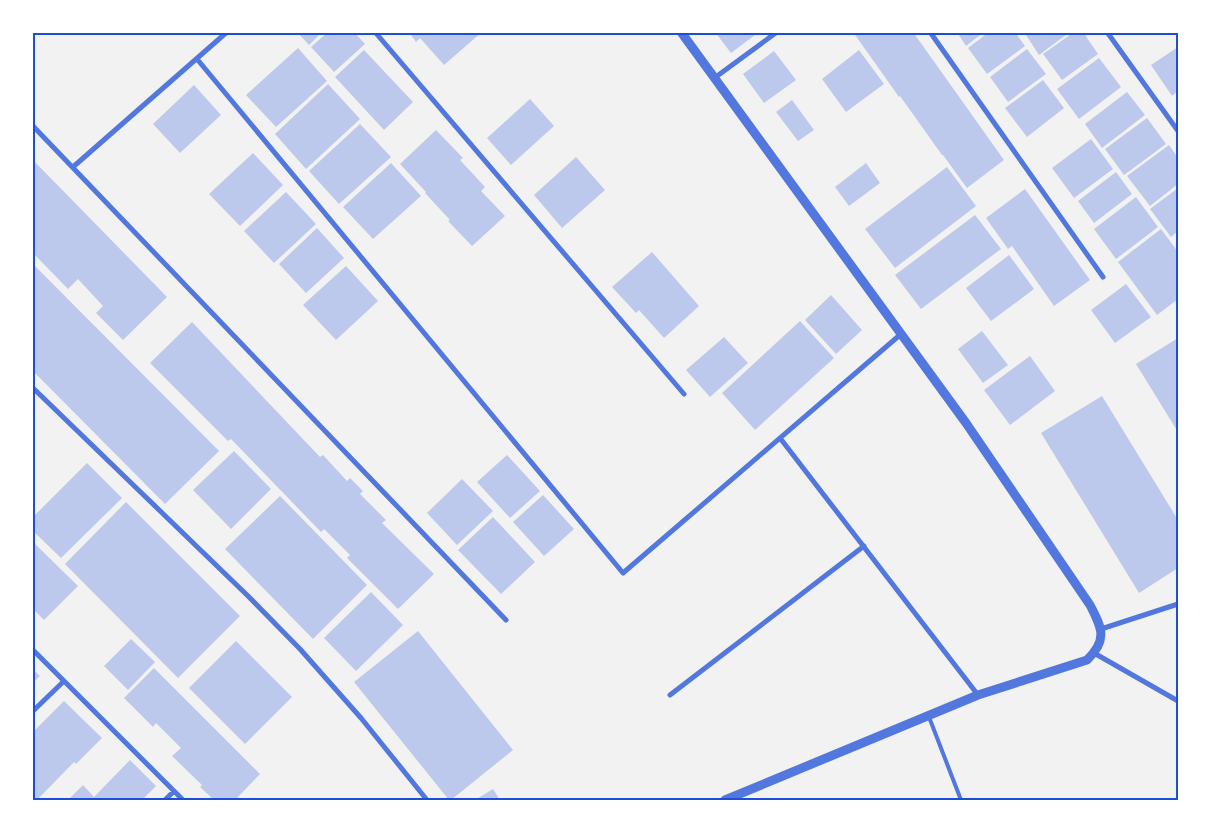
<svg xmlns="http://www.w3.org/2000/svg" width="1211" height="833" font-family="Jost,sans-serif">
	<rect width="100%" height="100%" fill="#f2f2f2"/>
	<!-- building -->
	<path fill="#bdc9ec" d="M 297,32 L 322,32 L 309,45 Z
		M 328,32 L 354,32 L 365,44 L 334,72 L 311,47 Z
		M 409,32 L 482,32 L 444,65 L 420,38 L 416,42 Z
		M 715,32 L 759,32 L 731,53 Z
		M 853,32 L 913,32 L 1004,160 L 967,188 L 943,155 L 942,155 L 900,96 L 899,97 Z
		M 957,32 L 984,32 L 966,46 Z
		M 989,32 L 1015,32 L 1025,46 L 987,74 L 968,48 Z
		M 1024,32 L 1070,32 L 1039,55 Z
		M 1074,32 L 1083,32 L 1098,54 L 1062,80 L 1043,54 Z
		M 1178,47 L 1178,91 L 1172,96 L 1151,65 Z
		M 298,48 L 327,81 L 276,127 L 246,95 Z
		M 1027,49 L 1046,74 L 1008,102 L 990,77 Z
		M 364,50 L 413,102 L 384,130 L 335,77 Z
		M 859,50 L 884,84 L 846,112 L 822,79 Z
		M 774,51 L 796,80 L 764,103 L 743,74 Z
		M 1099,58 L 1121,87 L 1079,119 L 1057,89 Z
		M 1043,80 L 1064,108 L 1027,137 L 1005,108 Z
		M 328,84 L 360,119 L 306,169 L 275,134 Z
		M 194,85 L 221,115 L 180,153 L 153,124 Z
		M 1127,92 L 1145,115 L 1102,148 L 1085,124 Z
		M 530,99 L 554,126 L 511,165 L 487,138 Z
		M 792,100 L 814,130 L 798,141 L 776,112 Z
		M 1147,118 L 1166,144 L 1124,175 L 1105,149 Z
		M 360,124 L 391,157 L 339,204 L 309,171 Z
		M 436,130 L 463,158 L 460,160 L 485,187 L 481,191 L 505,216 L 472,246 L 448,221 L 450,220 L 425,193 L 426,192 L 400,164 Z
		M 1091,139 L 1113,169 L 1074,198 L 1052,168 Z
		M 1169,145 L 1178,158 L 1178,184 L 1150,206 L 1127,176 Z
		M 253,153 L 283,185 L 240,226 L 209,194 Z
		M 576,157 L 605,190 L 562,228 L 534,195 Z
		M 32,159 L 167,297 L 123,340 L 96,313 L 103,306 L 78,279 L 68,289 L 32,252 Z
		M 391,163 L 421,196 L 373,239 L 343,207 Z
		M 866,163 L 880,183 L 849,206 L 835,187 Z
		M 947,167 L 976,206 L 895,268 L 865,229 Z
		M 1116,172 L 1132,194 L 1094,223 L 1078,201 Z
		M 1178,188 L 1178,231 L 1171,237 L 1150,209 Z
		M 1025,189 L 1090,280 L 1054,306 L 1012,246 L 1008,249 L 986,218 Z
		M 286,192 L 316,224 L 274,263 L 244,231 Z
		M 1136,197 L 1158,227 L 1116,259 L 1094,229 Z
		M 975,215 L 1001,249 L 921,309 L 895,275 Z
		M 317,228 L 344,258 L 306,293 L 279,264 Z
		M 1161,229 L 1178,252 L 1178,299 L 1157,315 L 1118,262 Z
		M 652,252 L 699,306 L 664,338 L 639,310 L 636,313 L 612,287 Z
		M 1009,255 L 1034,289 L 991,321 L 966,288 Z
		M 32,263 L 219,451 L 165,504 L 32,370 Z
		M 346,266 L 378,301 L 336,340 L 303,305 Z
		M 1126,284 L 1151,317 L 1115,343 L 1091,310 Z
		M 831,295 L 862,330 L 836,354 L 805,320 Z
		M 800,321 L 834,358 L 755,430 L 722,393 Z
		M 192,322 L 320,457 L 323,455 L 347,481 L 350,478 L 363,491 L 360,494 L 386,520 L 382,523 L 434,574 L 398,609 L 347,558 L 350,555 L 324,529 L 321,532 L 231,439 L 228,441 L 150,363 Z
		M 982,331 L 1008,365 L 983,383 L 958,349 Z
		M 724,337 L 748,363 L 710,397 L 686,370 Z
		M 1178,338 L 1178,432 L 1136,364 Z
		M 1030,356 L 1055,391 L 1010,425 L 984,390 Z
		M 1102,396 L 1178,520 L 1178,568 L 1139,593 L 1041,433 Z
		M 234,451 L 271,489 L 231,529 L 193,490 Z
		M 507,455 L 540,491 L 510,518 L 477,482 Z
		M 87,463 L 122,498 L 61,558 L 32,530 L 32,518 Z
		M 462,479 L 493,511 L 457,545 L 427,513 Z
		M 543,495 L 574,529 L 544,556 L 513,522 Z
		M 280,496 L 367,585 L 313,639 L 225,549 Z
		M 126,502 L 240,616 L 178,678 L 65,564 Z
		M 493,517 L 535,562 L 501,594 L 458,550 Z
		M 32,541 L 78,586 L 44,620 L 32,608 Z
		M 371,592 L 403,625 L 356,671 L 324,638 Z
		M 418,631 L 513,750 L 451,800 L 449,800 L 354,682 Z
		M 131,639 L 155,662 L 128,690 L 104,666 Z
		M 236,641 L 292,697 L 245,744 L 189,688 Z
		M 154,668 L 260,774 L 235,800 L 214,800 L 200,787 L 202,785 L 172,756 L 181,748 L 156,723 L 153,727 L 124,698 Z
		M 32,669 L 40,676 L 32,683 Z
		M 64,701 L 102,738 L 76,764 L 74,762 L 37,800 L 32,800 L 32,733 Z
		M 130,760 L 156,786 L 142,800 L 68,800 L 83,785 L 94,797 Z
		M 493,789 L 500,800 L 475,800 Z"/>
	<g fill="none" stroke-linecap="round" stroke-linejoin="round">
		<!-- service -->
		<path stroke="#5277de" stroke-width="4" d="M 929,717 L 961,800"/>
		<!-- minor -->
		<path stroke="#5277de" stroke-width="5" d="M 375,32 L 684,394
			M 930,32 L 1103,277
			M 1107,32 L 1178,131
			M 197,59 L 623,573 L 901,334
			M 713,79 L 777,32
			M 32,125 L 506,620
			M 73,167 L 227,32
			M 32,387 L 248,596 L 300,649 L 361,718 L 427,800
			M 780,438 L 978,695
			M 1101,629 L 1178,604
			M 32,649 L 183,800
			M 1094,653 L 1178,701
			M 670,695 L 864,546
			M 32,712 L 64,681
			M 165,800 L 174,791"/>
		<!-- tertiary -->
		<path stroke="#5277de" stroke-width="9" d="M 681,32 L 966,423 L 1090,605 C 1102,628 1108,640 1087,660 L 978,695 L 725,800"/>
	</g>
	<!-- border -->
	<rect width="1211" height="833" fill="none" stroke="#ffffff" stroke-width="68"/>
	<rect x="34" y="34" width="1143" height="765" fill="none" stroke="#1d4ed8" stroke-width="2"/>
</svg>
